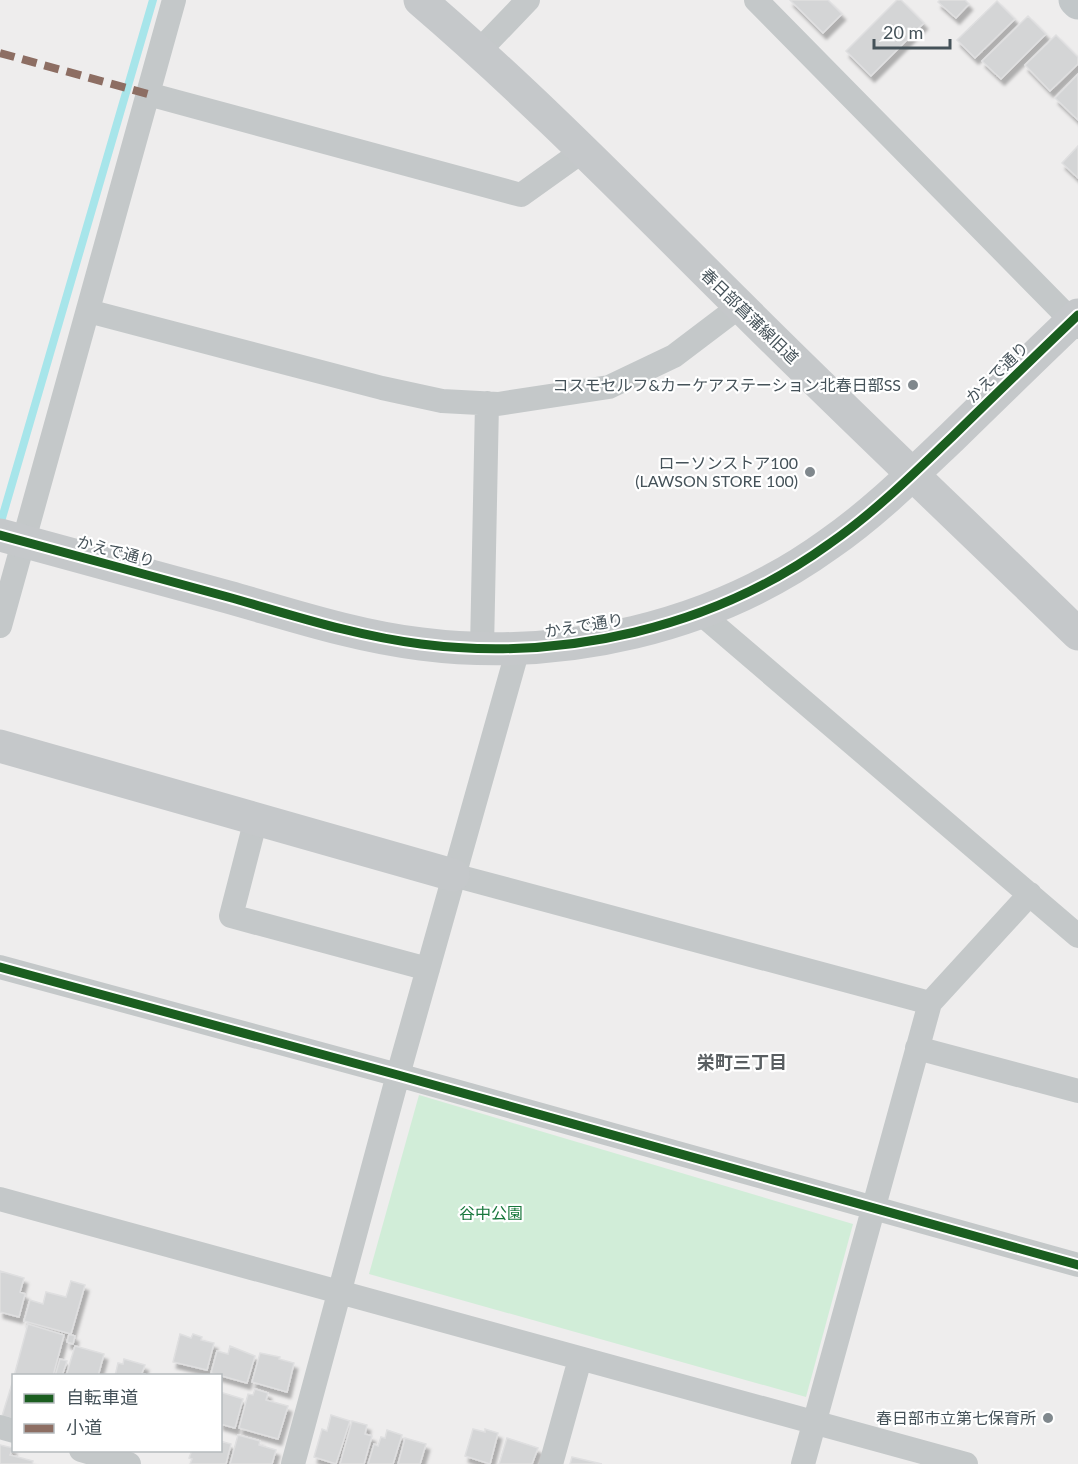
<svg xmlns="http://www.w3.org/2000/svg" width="1078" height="1464" font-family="Lato,'Noto Sans JP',sans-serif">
	<defs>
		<filter id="shadow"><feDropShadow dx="3.5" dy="6" stdDeviation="1.5" flood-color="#0004"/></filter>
	</defs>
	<rect width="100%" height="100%" fill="#eeeded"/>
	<!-- green -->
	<path fill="#d1edd8" d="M 419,1095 L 853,1224 L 806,1397 L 369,1274 Z"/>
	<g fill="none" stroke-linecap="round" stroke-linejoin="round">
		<!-- stream -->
		<path stroke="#a7e5ea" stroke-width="8" d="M 0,525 L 153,0"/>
	</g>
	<!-- building -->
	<path fill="#d4d5d6" stroke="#dfdfe0" stroke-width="1.5" filter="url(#shadow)" d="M 790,0 L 828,0 L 842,14 L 823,33 Z
		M 897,0 L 901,0 L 924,23 L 871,76 L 846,51 Z
		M 940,0 L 965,0 L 969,4 L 956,18 L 938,2 Z
		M 997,1 L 1015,19 L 975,58 L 957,40 Z
		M 1028,16 L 1046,34 L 1001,79 L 982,61 Z
		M 1056,35 L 1078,57 L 1078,64 L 1050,91 L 1025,65 Z
		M 1078,74 L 1078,120 L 1055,98 Z
		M 1078,146 L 1078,178 L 1062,163 Z
		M 0,1271 L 24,1278 L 20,1292 L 25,1294 L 19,1317 L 0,1312 Z
		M 71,1281 L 85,1285 L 71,1334 L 24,1321 L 30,1300 L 43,1304 L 46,1292 L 66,1297 Z
		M 28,1324 L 64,1335 L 53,1376 L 14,1376 Z
		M 69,1334 L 75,1336 L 73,1344 L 67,1342 Z
		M 180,1334 L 191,1338 L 193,1334 L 202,1337 L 201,1340 L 214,1343 L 207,1370 L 173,1362 Z
		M 75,1346 L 104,1354 L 98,1376 L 66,1376 Z
		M 230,1346 L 255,1356 L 247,1383 L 211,1373 L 217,1351 L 228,1354 Z
		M 260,1353 L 280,1357 L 279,1359 L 294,1363 L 287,1392 L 252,1382 Z
		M 60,1359 L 67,1361 L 62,1376 L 55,1376 Z
		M 124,1359 L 145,1365 L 142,1373 L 145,1374 L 145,1376 L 115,1376 L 118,1363 L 123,1364 Z
		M 14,1377 L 14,1419 L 2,1416 Z
		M 255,1389 L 268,1393 L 266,1400 L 288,1406 L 278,1439 L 239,1428 L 248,1394 L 253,1395 Z
		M 220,1392 L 243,1399 L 235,1428 L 220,1424 Z
		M 331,1415 L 350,1421 L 336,1464 L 314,1457 L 322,1429 L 327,1431 Z
		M 352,1421 L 367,1425 L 365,1434 L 372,1436 L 364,1464 L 340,1464 Z
		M 473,1429 L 485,1432 L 485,1429 L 498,1433 L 490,1464 L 465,1456 Z
		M 387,1430 L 402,1435 L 393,1464 L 368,1464 L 374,1444 L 378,1446 L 381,1437 L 385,1438 Z
		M 238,1435 L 260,1441 L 259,1445 L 276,1450 L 272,1464 L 230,1464 Z
		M 405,1438 L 426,1444 L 420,1464 L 398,1464 Z
		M 507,1438 L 538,1448 L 532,1464 L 499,1464 Z
		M 220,1441 L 231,1444 L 226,1464 L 190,1464 L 192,1459 L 189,1458 L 192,1450 L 220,1450 Z
		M 0,1445 L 13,1448 L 10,1455 L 33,1461 L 32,1464 L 0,1464 Z
		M 572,1457 L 602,1464 L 570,1464 Z"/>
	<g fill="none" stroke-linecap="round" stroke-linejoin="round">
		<!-- street -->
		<path stroke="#c4c8c9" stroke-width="24" d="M 756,0 L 1078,327
			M 479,51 L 528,0
			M 148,94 L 521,195 L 584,150
			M 88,311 L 382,388 L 442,401 L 498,404 L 609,387 L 674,356 L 740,306
			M 699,612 L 1078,936
			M 0,626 L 174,0
			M 482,649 L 487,403
			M 256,819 L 231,916 L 428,969
			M 453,875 L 930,1003
			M 0,967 L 398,1075 L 1078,1265
			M 917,1048 L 1078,1091
			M 0,1199 L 966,1464
			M 0,1427 L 14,1431
			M 81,1450 L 129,1464
			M 293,1464 L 398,1075 L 518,649
			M 551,1464 L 580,1359
			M 803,1464 L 930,1003 L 1030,894"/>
		<!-- secondary -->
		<path stroke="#c5c8ca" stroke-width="33" d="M 420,0 C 532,96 634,201 739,305 C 850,416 965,524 1078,634
			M 0,535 C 76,556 152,576 228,597 C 292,615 355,636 421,644 C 562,662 713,628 829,544 C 874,513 913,474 952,437 C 994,396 1036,355 1078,315
			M 0,746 L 453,875"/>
		<!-- primary -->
		<path stroke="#c2c7c9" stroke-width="33" d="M 1075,0 L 1078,3"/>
		<!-- quiet -->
		<path stroke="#8d6e63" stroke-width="8" stroke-dasharray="15 8" stroke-linecap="butt" d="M 0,53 L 148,94"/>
		<!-- cycleway casing -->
		<g stroke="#fff" stroke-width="13">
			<path id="cycleway" d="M 0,535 C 76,556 152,576 228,597 C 292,615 355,636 421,644 C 562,662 713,628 829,544 C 874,513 913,474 952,437 C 994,396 1036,355 1078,315
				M 0,967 L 398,1075 L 1078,1265"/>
		</g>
		<!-- cycleway -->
		<use href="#cycleway" stroke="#1b5e20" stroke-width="9"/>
	</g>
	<!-- markers -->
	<g fill="#80888d" stroke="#fff" stroke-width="2">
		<circle cx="913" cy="385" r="6"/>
		<circle cx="810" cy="472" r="6"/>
		<circle cx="1048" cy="1418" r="6"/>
	</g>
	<g text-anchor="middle" stroke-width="4.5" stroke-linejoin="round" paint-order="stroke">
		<!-- street labels -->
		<g font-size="16" fill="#455259" stroke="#fff">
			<text transform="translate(750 316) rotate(44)" y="6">春日部菖蒲線旧道</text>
			<text transform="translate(997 372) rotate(-44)" y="6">かえで通り</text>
			<text transform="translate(116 551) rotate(15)" y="6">かえで通り</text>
			<text transform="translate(584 625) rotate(-9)" y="6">かえで通り</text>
		</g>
		<!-- poi labels -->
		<g font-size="16" fill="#455259" stroke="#fff" text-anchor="end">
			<text x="901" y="391">コスモセルフ&amp;カーケアステーション北春日部SS</text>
			<text x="798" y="469">ローソンストア100<tspan x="798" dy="18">(LAWSON STORE 100)</tspan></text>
			<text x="1036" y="1424">春日部市立第七保育所</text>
		</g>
		<!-- park labels -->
		<g font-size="16" fill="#18773c" stroke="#fff">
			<text x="491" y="1219">谷中公園</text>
		</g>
		<!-- neighbourhood labels -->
		<g font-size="18" font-weight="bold" fill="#595e61" stroke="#fff">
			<text x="742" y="1069">栄町三丁目</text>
		</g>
	</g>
	<!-- legend -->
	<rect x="12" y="1374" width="210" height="78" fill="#ffffff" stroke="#b5babd" stroke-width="1.5"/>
	<rect x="24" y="1394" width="30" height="9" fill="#1b5e20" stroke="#b5babd" stroke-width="1.5"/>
	<text x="66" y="1404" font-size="18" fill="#455259">自転車道</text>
	<rect x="24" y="1424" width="30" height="9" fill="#8d6e63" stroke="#b5babd" stroke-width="1.5"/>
	<text x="66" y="1434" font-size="18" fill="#455259">小道</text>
	<!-- scale -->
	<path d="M874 39v9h76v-9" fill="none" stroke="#455259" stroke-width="3"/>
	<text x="883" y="39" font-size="18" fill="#455259" stroke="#ffffff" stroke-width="4.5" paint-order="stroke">20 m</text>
</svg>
